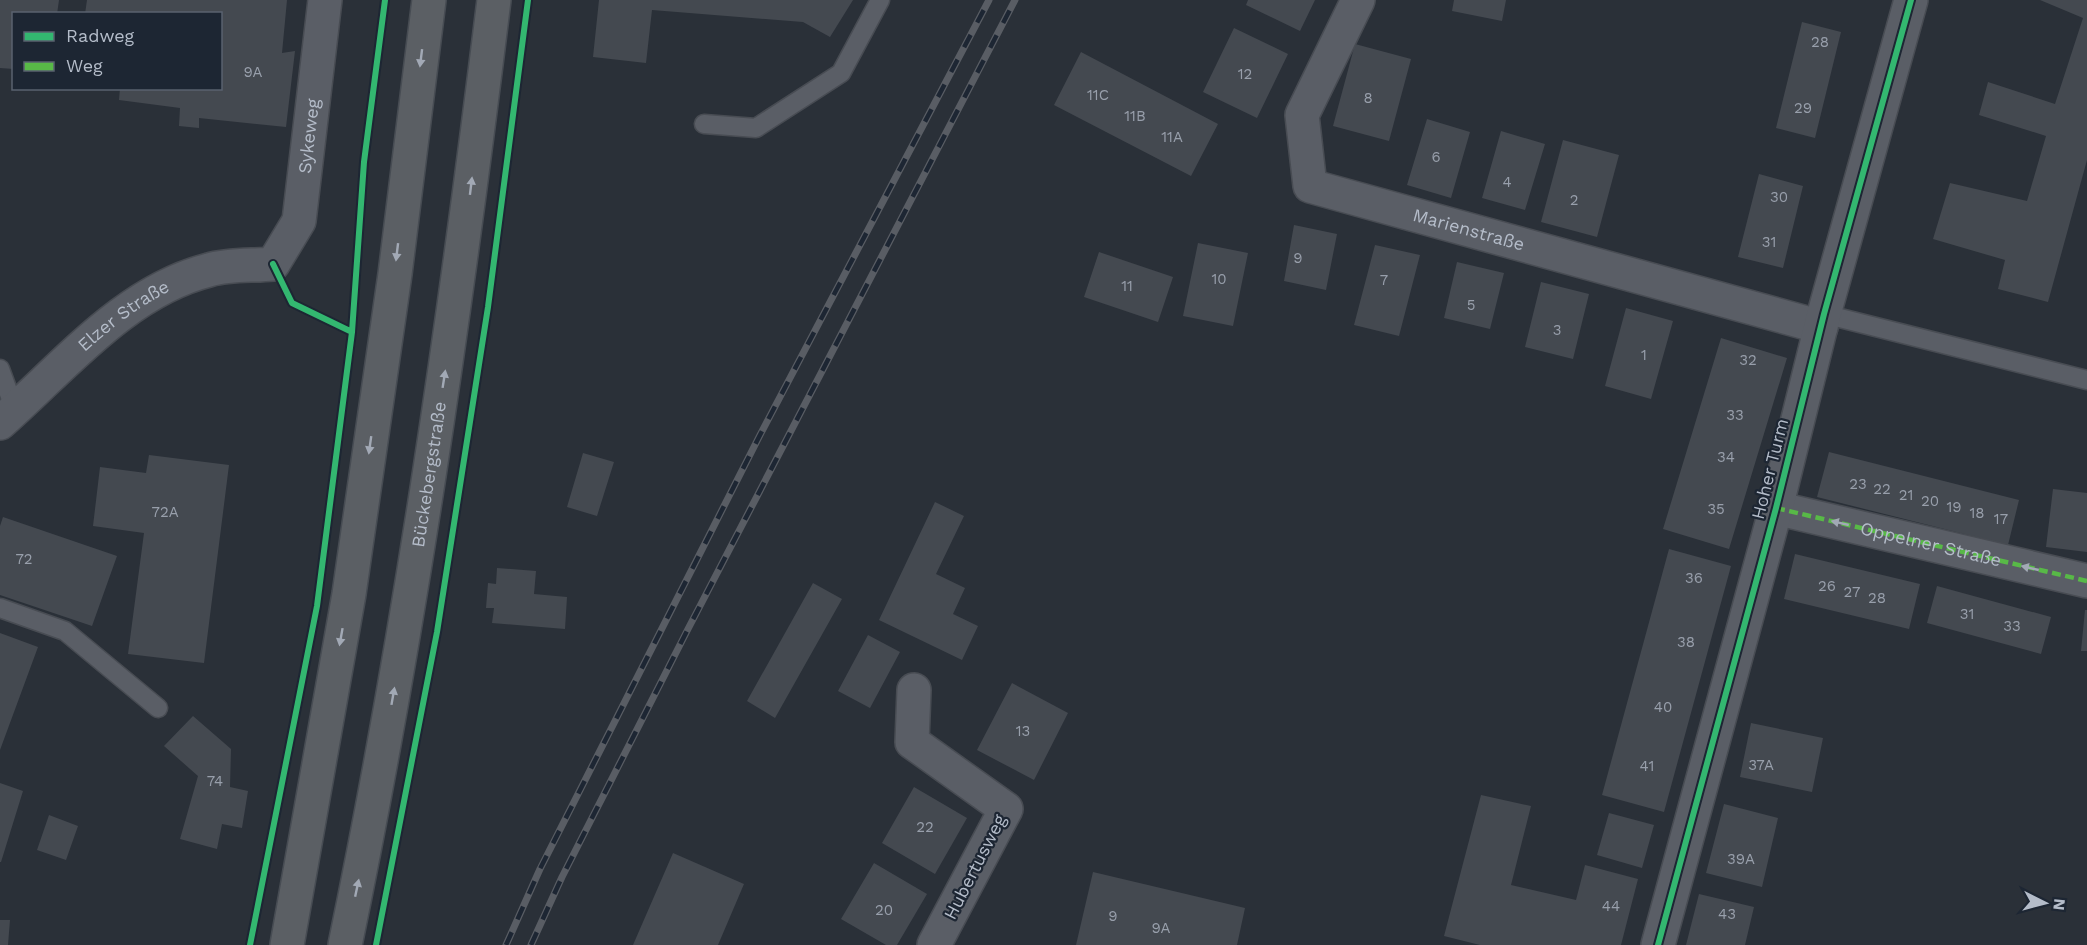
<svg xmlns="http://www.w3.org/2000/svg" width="2087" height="945" font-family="'Work Sans',sans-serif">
	<rect width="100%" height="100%" fill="#2a3038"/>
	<!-- building -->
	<path fill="#444950" d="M 0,0 L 59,0 L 57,14 L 14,14 L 14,69 L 0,68 Z
		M 87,0 L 287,0 L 282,53 L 295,51 L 286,127 L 199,118 L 199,128 L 179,126 L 180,108 L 119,100 L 120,88 L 220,88 L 220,14 L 85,14 Z
		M 599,0 L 853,0 L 830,37 L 803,22 L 652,10 L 646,63 L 593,57 Z
		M 1248,0 L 1315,0 L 1300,31 L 1246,5 Z
		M 1454,0 L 1506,0 L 1502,21 L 1452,11 Z
		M 2040,0 L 2087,0 L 2087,160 L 2048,302 L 1998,289 L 2005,260 L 1933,239 L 1950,183 L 2027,201 L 2046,136 L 1979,115 L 1988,82 L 2055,104 L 2083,18 Z
		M 1802,22 L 1841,32 L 1815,138 L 1776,128 Z
		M 1234,28 L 1288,54 L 1257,118 L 1203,92 Z
		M 1355,44 L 1411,59 L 1389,141 L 1333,126 Z
		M 1081,52 L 1218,124 L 1191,176 L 1054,105 Z
		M 1427,119 L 1470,132 L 1451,198 L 1407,185 Z
		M 1501,131 L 1545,144 L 1525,210 L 1482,198 Z
		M 1563,140 L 1619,155 L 1597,237 L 1541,222 Z
		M 1759,174 L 1803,186 L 1783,268 L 1738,257 Z
		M 1294,225 L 1337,234 L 1326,290 L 1284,281 Z
		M 1198,243 L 1248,253 L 1233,326 L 1183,316 Z
		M 1375,245 L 1420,255 L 1399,336 L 1354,325 Z
		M 1099,252 L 1173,277 L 1158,322 L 1084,297 Z
		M 1457,262 L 1504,273 L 1490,329 L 1444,318 Z
		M 1541,282 L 1589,294 L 1573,359 L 1525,347 Z
		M 1626,308 L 1673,321 L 1651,399 L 1605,386 Z
		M 1721,338 L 1787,358 L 1729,549 L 1663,529 Z
		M 1829,452 L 2019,500 L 2008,545 L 1817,497 Z
		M 583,453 L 614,462 L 597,516 L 567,507 Z
		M 149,455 L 229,465 L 204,663 L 128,654 L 144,533 L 93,526 L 100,467 L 146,473 Z
		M 2053,489 L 2087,493 L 2087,552 L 2046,547 Z
		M 935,502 L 964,516 L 936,574 L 965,588 L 953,614 L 978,626 L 962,660 L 879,620 Z
		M 3,517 L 117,556 L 92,626 L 0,595 L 0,526 Z
		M 1669,549 L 1731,566 L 1664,812 L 1602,795 Z
		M 1795,554 L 1920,584 L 1909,629 L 1784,599 Z
		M 497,568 L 536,571 L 534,594 L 567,597 L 565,629 L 492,623 L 494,608 L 486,608 L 488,583 L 496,584 Z
		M 813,583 L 842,599 L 775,718 L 747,701 Z
		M 1937,586 L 2051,617 L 2041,654 L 1927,623 Z
		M 2085,610 L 2087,610 L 2087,651 L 2081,651 Z
		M 0,633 L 38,647 L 0,750 Z
		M 868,635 L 900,652 L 870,708 L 838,691 Z
		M 1012,683 L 1068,713 L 1034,780 L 977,750 Z
		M 193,716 L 231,749 L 230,787 L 248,791 L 242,828 L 222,824 L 217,849 L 180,839 L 198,776 L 164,746 Z
		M 1751,723 L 1823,738 L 1812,792 L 1740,777 Z
		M 0,783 L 23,791 L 1,862 L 0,862 Z
		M 914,787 L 967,818 L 935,874 L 882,843 Z
		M 1481,795 L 1531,806 L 1511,885 L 1576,900 L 1585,865 L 1638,879 L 1621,945 L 1480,945 L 1444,936 Z
		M 1724,804 L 1778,818 L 1762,887 L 1706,873 Z
		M 1609,813 L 1654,825 L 1642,868 L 1597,855 Z
		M 49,815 L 78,826 L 66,860 L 37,850 Z
		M 673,853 L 744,884 L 718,945 L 633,945 Z
		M 874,863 L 927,894 L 897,945 L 886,945 L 841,919 Z
		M 1093,872 L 1245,908 L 1237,945 L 1076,945 Z
		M 1699,894 L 1754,907 L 1745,945 L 1686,945 Z
		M 0,920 L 10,920 L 8,945 L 0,945 Z"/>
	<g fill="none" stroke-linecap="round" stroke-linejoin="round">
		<!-- service casing -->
		<g stroke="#484c53" stroke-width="21">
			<path id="service" d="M 704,124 L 756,128 L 841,73 L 880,0
				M 1824,314 L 2087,380
				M 0,369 L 15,410
				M 0,608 L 65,631 L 158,708"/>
		</g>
		<!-- minor casing -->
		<g stroke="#484c53" stroke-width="36">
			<g id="minor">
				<path id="s1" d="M 1358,0 L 1302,115 L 1310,186 L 1821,327"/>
				<path id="s2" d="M 0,423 C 63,368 125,291 209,270 C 229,264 252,266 273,264 L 299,221 L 325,0"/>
				<path d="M 1776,508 L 2087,581"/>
				<path d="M 914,690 L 912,742 L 1006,809 L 934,945"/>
				<path d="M 1658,945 L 1776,508 L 1824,314 L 1911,0"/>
			</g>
		</g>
		<!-- trunk casing -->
		<g stroke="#474c53" stroke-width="36">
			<g id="trunk">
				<path d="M 287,945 L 349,594 L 395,274 L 429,0"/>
				<path id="s3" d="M 345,945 C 410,632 455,317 494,0"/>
			</g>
		</g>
		<!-- service -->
		<use href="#service" stroke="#5a5e66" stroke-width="18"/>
		<!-- minor -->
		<use href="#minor" stroke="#5a5e66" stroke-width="33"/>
		<!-- trunk -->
		<use href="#trunk" stroke="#5b5f64" stroke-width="33"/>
		<!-- rail casing -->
		<g stroke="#595d64" stroke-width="7">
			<path id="rail" d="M 506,945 L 540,869 L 760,435 L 989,0
				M 531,945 L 562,877 L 688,629 L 1015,0"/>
		</g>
		<!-- rail -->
		<use href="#rail" stroke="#1d2633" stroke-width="4.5" stroke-dasharray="14" stroke-linecap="butt"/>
		<!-- quiet -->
		<path stroke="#58b947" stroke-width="4.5" stroke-dasharray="9 4.5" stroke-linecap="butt" id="s4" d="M 1776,508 L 2087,581"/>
		<!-- cycleway casing -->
		<g stroke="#1d2633" stroke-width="10">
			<path id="cycleway" d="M 273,264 L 292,303 L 352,332
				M 250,945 L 317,606 L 352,332 L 364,162 L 385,0
				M 376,945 L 437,632 L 488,307 L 528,0
				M 1658,945 L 1776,508 L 1824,314 L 1911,0"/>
		</g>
		<!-- cycleway -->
		<use href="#cycleway" stroke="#33b770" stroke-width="6"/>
	</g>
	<!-- one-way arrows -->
	<defs><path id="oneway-solid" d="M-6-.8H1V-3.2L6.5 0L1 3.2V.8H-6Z" transform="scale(1.5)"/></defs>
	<g fill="#a2a9b5">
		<use href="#oneway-solid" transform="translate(421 58) rotate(97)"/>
		<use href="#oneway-solid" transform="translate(471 186) rotate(-83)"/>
		<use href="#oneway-solid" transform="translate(397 252) rotate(97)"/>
		<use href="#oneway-solid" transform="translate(444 379) rotate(-81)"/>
		<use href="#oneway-solid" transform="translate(370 445) rotate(98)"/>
		<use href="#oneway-solid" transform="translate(1840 523) rotate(-167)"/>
		<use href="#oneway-solid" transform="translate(2030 568) rotate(-167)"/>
		<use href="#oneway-solid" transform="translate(341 637) rotate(100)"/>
		<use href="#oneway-solid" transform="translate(393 696) rotate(-80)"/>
		<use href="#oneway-solid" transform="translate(357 888) rotate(-78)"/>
	</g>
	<g text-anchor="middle" stroke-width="4.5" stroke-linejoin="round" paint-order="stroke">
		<!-- number labels -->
		<g font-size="15" fill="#989fab">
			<text x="1820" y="47">28</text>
			<text x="253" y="77">9A</text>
			<text x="1245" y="79">12</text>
			<text x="1098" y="100">11C</text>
			<text x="1368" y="103">8</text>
			<text x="1803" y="113">29</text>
			<text x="1135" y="121">11B</text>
			<text x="1172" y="142">11A</text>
			<text x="1436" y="162">6</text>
			<text x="1507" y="187">4</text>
			<text x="1779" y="202">30</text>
			<text x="1574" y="205">2</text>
			<text x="1769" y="247">31</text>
			<text x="1298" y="263">9</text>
			<text x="1219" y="284">10</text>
			<text x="1384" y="285">7</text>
			<text x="1127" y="291">11</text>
			<text x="1471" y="310">5</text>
			<text x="1557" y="335">3</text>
			<text x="1644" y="360">1</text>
			<text x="1748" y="365">32</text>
			<text x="1735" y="420">33</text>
			<text x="1726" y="462">34</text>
			<text x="1858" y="489">23</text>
			<text x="1882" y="494">22</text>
			<text x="1906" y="500">21</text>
			<text x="1930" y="506">20</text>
			<text x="1954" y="512">19</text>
			<text x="1716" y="514">35</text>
			<text x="165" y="517">72A</text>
			<text x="1977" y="518">18</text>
			<text x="2001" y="524">17</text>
			<text x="24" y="564">72</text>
			<text x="1694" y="583">36</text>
			<text x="1827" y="591">26</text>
			<text x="1852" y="597">27</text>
			<text x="1877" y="603">28</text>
			<text x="1967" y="619">31</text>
			<text x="2012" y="631">33</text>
			<text x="1686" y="647">38</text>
			<text x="1663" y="712">40</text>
			<text x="1023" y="736">13</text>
			<text x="1761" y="770">37A</text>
			<text x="1647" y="771">41</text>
			<text x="215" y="786">74</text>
			<text x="925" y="832">22</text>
			<text x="1741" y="864">39A</text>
			<text x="1611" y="911">44</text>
			<text x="884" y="915">20</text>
			<text x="1727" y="919">43</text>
			<text x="1113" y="921">9</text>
			<text x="1161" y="933">9A</text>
		</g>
		<!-- street labels -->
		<g font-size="18" fill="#b4bcc9" stroke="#1d2633">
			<text dy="6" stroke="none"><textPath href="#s2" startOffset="462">Sykeweg</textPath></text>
			<text dy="6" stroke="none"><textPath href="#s1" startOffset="364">Marienstraße</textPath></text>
			<text dy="6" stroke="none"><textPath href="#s2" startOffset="164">Elzer Straße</textPath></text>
			<text transform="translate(1770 469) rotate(-76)" y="6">Hoher Turm</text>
			<text dy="6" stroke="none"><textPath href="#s3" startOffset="478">Bückebergstraße</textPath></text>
			<text dy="6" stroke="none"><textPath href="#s4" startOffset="159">Oppelner Straße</textPath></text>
			<text transform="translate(975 867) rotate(-63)" y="6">Hubertusweg</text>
		</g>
	</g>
	<!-- legend -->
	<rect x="12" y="12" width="210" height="78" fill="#1d2633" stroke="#59626f" stroke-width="1.5"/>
	<rect x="24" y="32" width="30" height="9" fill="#33b770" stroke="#59626f" stroke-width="1.5"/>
	<text x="66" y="42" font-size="18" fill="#b4bcc9">Radweg</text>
	<rect x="24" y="62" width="30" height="9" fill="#58b947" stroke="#59626f" stroke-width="1.5"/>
	<text x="66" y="72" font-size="18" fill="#b4bcc9">Weg</text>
	<!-- north arrow -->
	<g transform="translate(2045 903) rotate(96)" stroke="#1d2633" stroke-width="4.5" paint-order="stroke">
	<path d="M0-4.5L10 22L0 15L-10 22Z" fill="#b4bcc9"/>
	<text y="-9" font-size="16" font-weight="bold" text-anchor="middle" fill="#b4bcc9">N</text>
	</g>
</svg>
